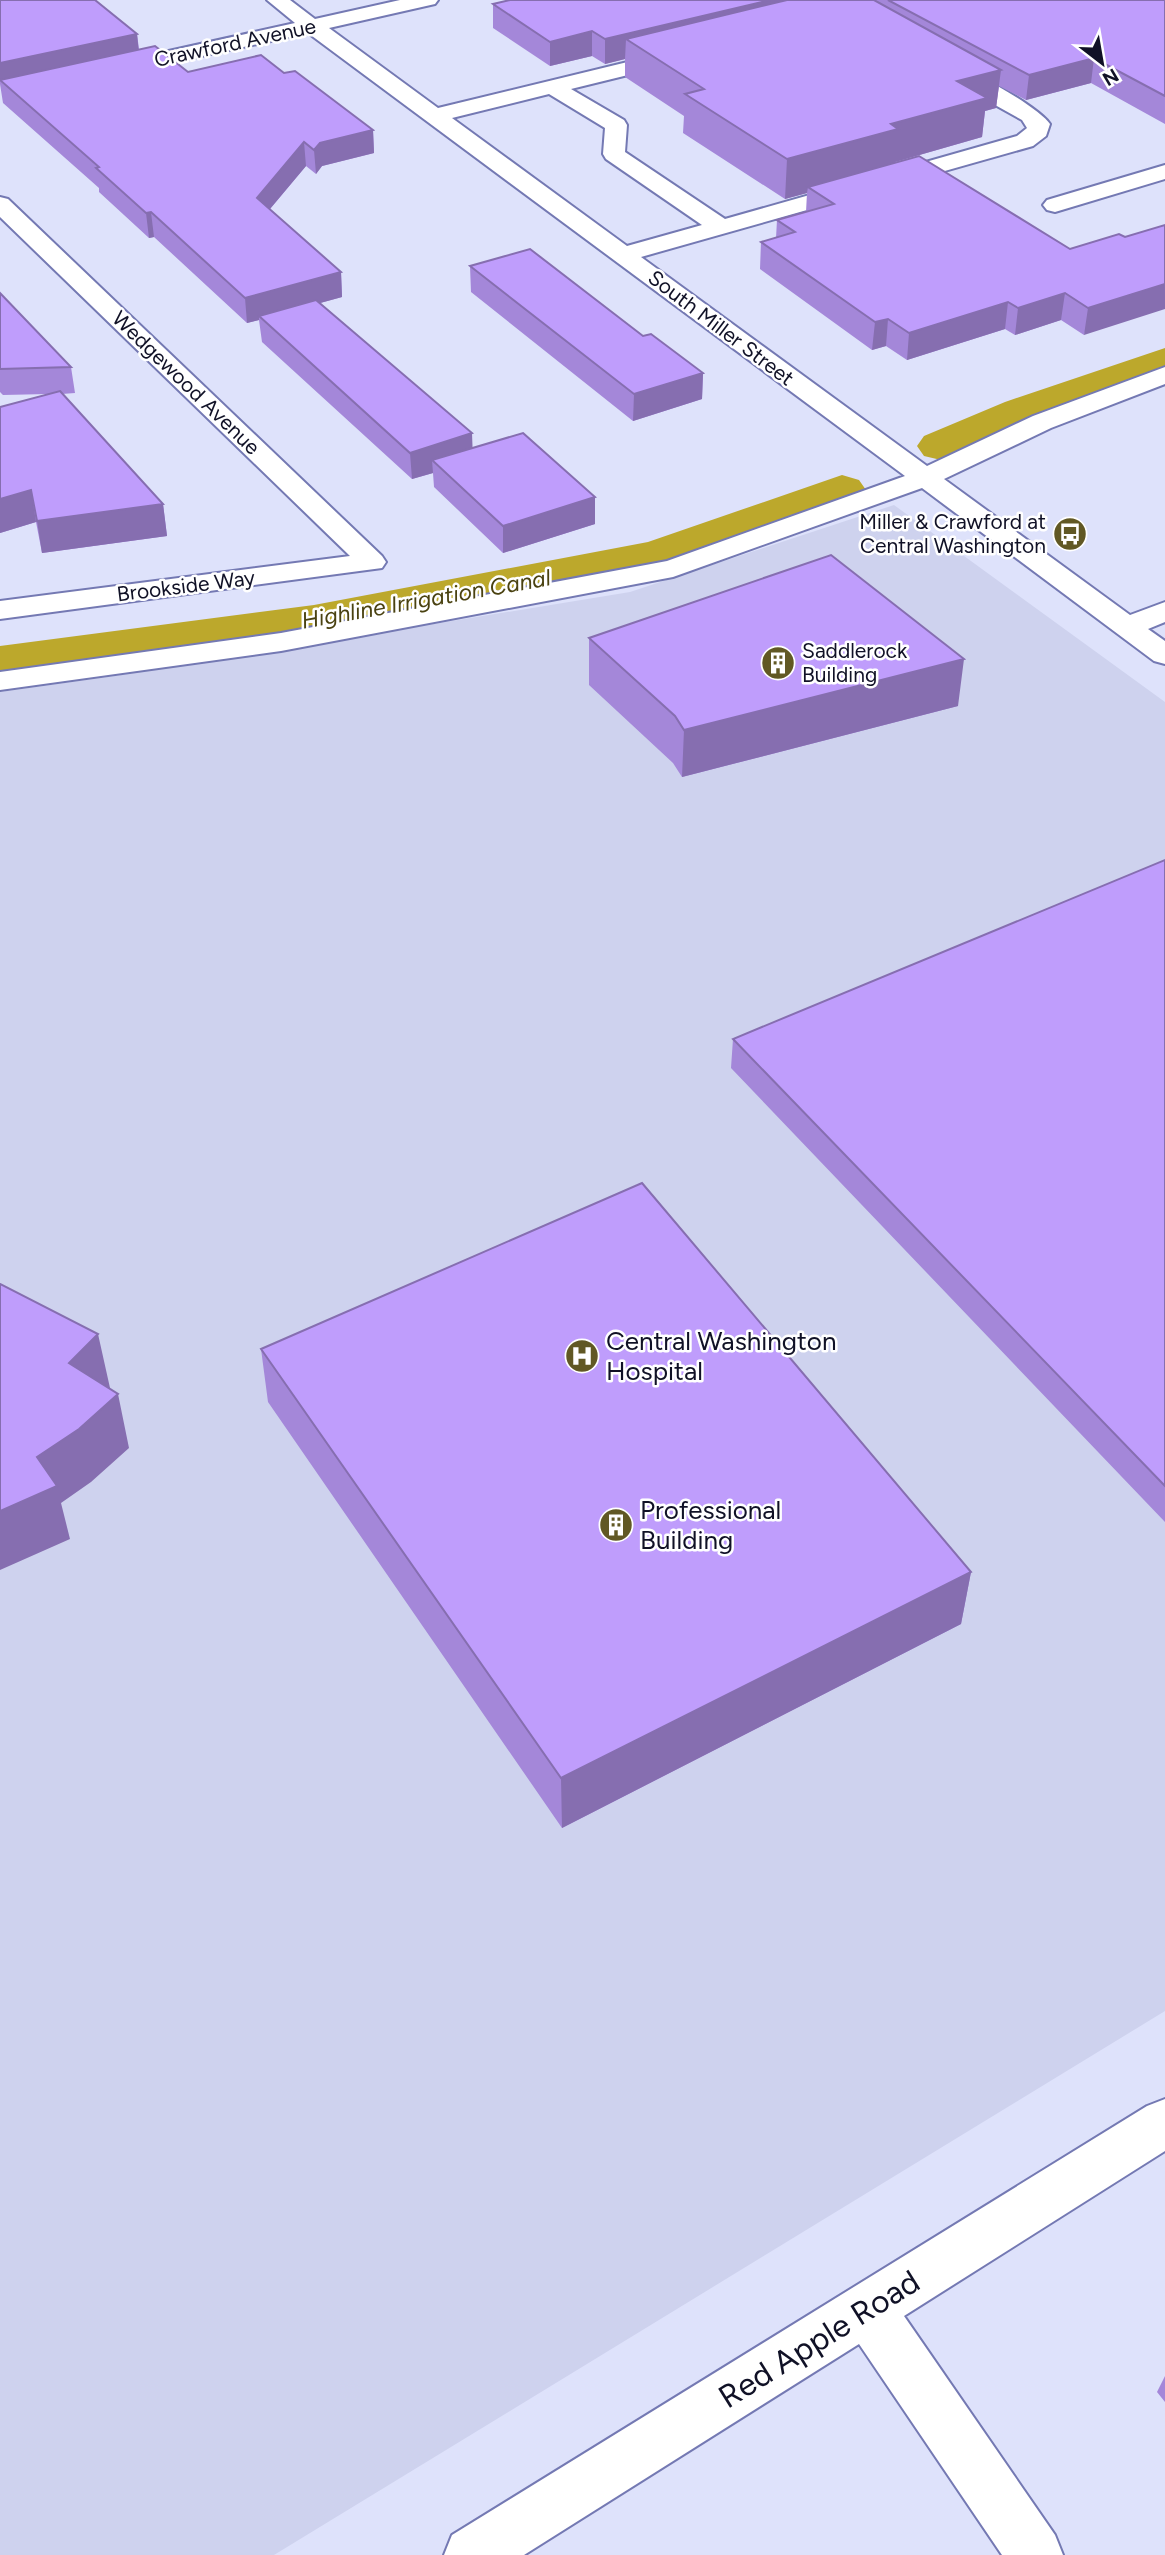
<svg xmlns="http://www.w3.org/2000/svg" width="1165" height="2555" font-family="Figtree,sans-serif">
	<rect width="100%" height="100%" fill="#dee2fb"/>
	<!-- built -->
	<path fill="#ced2ee" d="M 894,505 L 1165,702 L 1165,2011 L 274,2555 L 0,2555 L 0,692 L 115,676 L 630,592 Z"/>
	<g fill="none" stroke-linecap="round" stroke-linejoin="round">
		<!-- canal -->
		<path fill="#bca82c" fill-rule="evenodd" d="M 1165,348 L 1165,377 L 1037,422 L 958,456 L 941,460 L 924,456 L 917,446 L 924,436 L 1005,402 Z
			M 842,475 L 859,480 L 866,490 L 859,500 L 659,570 L 314,637 L 0,678 L 0,646 L 314,605 L 648,542 Z"/>
		<!-- minor casing -->
		<g stroke="#7479b3" stroke-width="4">
			<path id="minor" d="M 267,0 L 290,0 L 315,19 L 400,0 L 438,0 L 435,4 L 329,28 L 438,108 L 677,50 L 685,51 L 688,56 L 685,61 L 571,89 L 624,120 L 627,125 L 625,152 L 725,219 L 1017,136 L 1027,128 L 1022,120 L 943,76 L 940,71 L 943,66 C 962,62 1039,107 1050,124 L 1046,136 L 1033,146 L 641,257 L 927,466 L 1033,416 L 1165,367 L 1165,384 L 1051,428 L 944,479 L 1130,615 L 1165,602 L 1165,622 L 1148,629 L 1165,641 L 1165,664 L 1154,661 L 922,488 L 673,577 L 281,651 L 0,690 L 0,672 L 281,633 L 667,561 L 905,476 L 308,33 L 119,74 L 111,73 L 108,68 L 111,63 L 119,62 L 295,23 ZM 549,94 L 605,128 L 603,154 L 606,159 L 702,225 L 627,246 L 452,118 Z
				M 1165,165 L 1165,179 L 1055,212 L 1047,210 L 1043,205 L 1047,200 Z
				M 0,197 L 8,199 L 382,556 L 386,562 L 382,568 L 0,619 L 0,601 L 350,556 L 0,217 Z
				M 1165,2099 L 1165,2151 L 904,2316 L 1055,2535 L 1063,2555 L 1002,2555 L 859,2344 L 524,2555 L 444,2555 L 452,2535 L 1147,2106 Z"/>
		</g>
		<!-- minor -->
		<use href="#minor" fill="#fff" fill-rule="evenodd"/>
	</g>
	<!-- wall -->
	<path fill="#a487d9" d="M 0,0 L 137,34 L 139,49 L 188,72 L 284,73 L 373,130 L 374,153 L 322,166 L 316,174 L 306,166 L 270,209 L 341,272 L 342,297 L 320,303 L 472,433 L 472,448 L 595,524 L 503,553 L 434,487 L 433,473 L 412,479 L 262,342 L 259,320 L 247,323 L 154,237 L 149,238 L 99,192 L 99,188 L 3,103 L 0,84 Z
		M 510,0 L 1165,0 L 1165,124 L 1091,83 L 1026,100 L 999,86 L 996,108 L 985,111 L 982,137 L 895,162 L 1070,249 L 1119,234 L 1084,335 L 1061,320 L 1015,335 L 1005,329 L 907,360 L 886,346 L 872,350 L 760,269 L 761,242 L 776,238 L 777,220 L 806,212 L 807,193 L 785,199 L 683,133 L 684,116 L 625,77 L 625,59 L 605,64 L 592,56 L 550,66 L 493,28 L 493,4 Z
		M 470,266 L 643,336 L 703,373 L 702,399 L 633,421 L 471,292 Z
		M 0,293 L 71,367 L 75,393 L 62,394 L 163,504 L 167,536 L 42,553 L 36,522 L 0,533 L 0,407 L 48,394 L 3,395 L 0,392 Z
		M 589,638 L 958,706 L 682,777 L 673,763 L 589,685 Z
		M 1165,860 L 1165,1522 L 731,1068 L 733,1039 Z
		M 261,1349 L 971,1572 L 961,1624 L 562,1828 L 268,1402 Z
		M 1165,2376 L 1165,2402 L 1157,2392 Z"/>
	<!-- shaded-wall -->
	<path fill="#866eb0" d="M 770,0 L 850,0 L 626,39 L 625,59 L 605,64 L 605,39 Z
		M 592,31 L 592,56 L 550,66 L 550,42 Z
		M 137,34 L 139,54 L 0,80 L 0,63 Z
		M 1094,58 L 1091,83 L 1026,100 L 1029,75 Z
		M 1001,70 L 996,108 L 985,111 L 982,137 L 895,162 L 895,168 L 808,187 L 807,193 L 785,199 L 787,159 L 891,124 L 957,81 Z
		M 373,130 L 374,153 L 322,166 L 316,174 L 314,150 L 320,143 Z
		M 304,142 L 306,166 L 259,222 L 257,198 Z
		M 151,212 L 154,237 L 149,238 L 146,213 Z
		M 341,272 L 342,297 L 262,319 L 259,316 L 259,320 L 247,323 L 245,298 Z
		M 1165,284 L 1165,309 L 1084,335 L 1088,308 Z
		M 1065,293 L 1061,320 L 1015,335 L 1018,308 Z
		M 1008,302 L 1005,329 L 907,360 L 909,333 Z
		M 888,319 L 886,346 L 872,350 L 875,322 Z
		M 703,373 L 702,399 L 633,421 L 634,394 Z
		M 472,433 L 473,460 L 432,460 L 433,473 L 412,479 L 410,453 Z
		M 31,490 L 36,522 L 0,533 L 0,499 Z
		M 595,497 L 595,524 L 503,553 L 503,526 Z
		M 163,504 L 167,536 L 42,553 L 37,521 Z
		M 964,659 L 958,706 L 682,777 L 684,730 Z
		M 98,1334 L 110,1388 L 81,1417 L 69,1363 Z
		M 118,1394 L 129,1448 L 91,1482 L 61,1503 L 70,1539 L 0,1570 L 0,1511 L 37,1457 Z
		M 971,1572 L 961,1624 L 562,1828 L 561,1778 Z"/>
	<!-- building -->
	<path fill="#bf9dfc" stroke="#866eb0" stroke-width="2" d="M 0,0 L 95,0 L 137,34 L 0,63 Z
		M 510,0 L 770,0 L 605,39 L 592,31 L 550,42 L 493,4 Z
		M 787,0 L 874,0 L 1001,70 L 957,81 L 987,98 L 891,124 L 898,129 L 787,159 L 685,94 L 704,89 L 626,39 Z
		M 888,0 L 1165,0 L 1165,96 L 1094,58 L 1029,75 Z
		M 155,46 L 188,72 L 261,55 L 284,73 L 295,71 L 373,130 L 320,143 L 314,150 L 304,142 L 257,198 L 341,272 L 245,298 L 151,212 L 146,213 L 96,168 L 99,167 L 0,80 Z
		M 919,156 L 1070,249 L 1119,234 L 1125,237 L 1165,225 L 1165,284 L 1088,308 L 1065,293 L 1018,308 L 1008,302 L 909,333 L 888,319 L 875,322 L 761,242 L 795,232 L 777,220 L 834,204 L 808,187 Z
		M 530,249 L 643,336 L 651,334 L 703,373 L 634,394 L 470,266 Z
		M 0,293 L 71,367 L 0,369 Z
		M 316,300 L 472,433 L 410,453 L 259,316 Z
		M 60,391 L 163,504 L 37,521 L 31,490 L 0,499 L 0,407 Z
		M 523,433 L 595,497 L 503,526 L 432,460 Z
		M 831,555 L 964,659 L 684,730 L 675,716 L 589,638 Z
		M 1165,860 L 1165,1486 L 733,1039 Z
		M 642,1183 L 971,1572 L 561,1778 L 261,1349 Z
		M 0,1284 L 98,1334 L 69,1363 L 118,1394 L 79,1429 L 37,1457 L 57,1486 L 0,1511 Z"/>
	<!-- icons -->
	<defs>
		<g id="bus-disc" transform="scale(1.75)"><circle r="9.5" fill="#615824" stroke="#fff"/><path d="M-5-6H5V4H4V6H2V4H-2V6H-4V4H-5ZM-3.5-4V0h7V-4ZM-3.5 1.2v1.5H-2V1.2ZM2 1.2v1.5H3.5V1.2Z" fill="#fff"/></g>
		<g id="building-disc" transform="scale(1.75)"><circle r="9.5" fill="#615824" stroke="#fff"/><path d="M-4-6H4V6H1V3H-1V6H-4ZM-2.5-4.3h1.7v1.8h-1.7ZM.8-4.3h1.7v1.8H.8ZM-2.5-1h1.7V.8h-1.7ZM.8-1h1.7V.8H.8Z" fill="#fff"/></g>
		<g id="hospital-disc" transform="scale(1.75)"><circle r="9.5" fill="#615824" stroke="#fff"/><path d="M-5-5h3v3.5h4V-5h3V5h-3V1.5h-4V5h-3Z" fill="#fff"/></g>
	</defs>
	<g fill-rule="evenodd">
		<use href="#bus-disc" x="1070" y="534"/>
		<use href="#building-disc" x="778" y="663"/>
		<use href="#hospital-disc" x="582" y="1356"/>
		<use href="#building-disc" x="616" y="1525"/>
	</g>
	<g text-anchor="middle" stroke-width="5" stroke-linejoin="round" paint-order="stroke">
		<!-- far-street labels -->
		<g font-size="21" fill="#101126" stroke="#fff">
			<text transform="translate(235 43) rotate(-12)" y="7">Crawford Avenue</text>
			<text transform="translate(721 328) rotate(37)" y="7">South Miller Street</text>
			<text transform="translate(186 383) rotate(44)" y="7">Wedgewood Avenue</text>
			<text transform="translate(186 586) rotate(-7)" y="7">Brookside Way</text>
		</g>
		<!-- far-poi labels -->
		<g font-size="21" fill="#101126" stroke="#fff" text-anchor="end">
			<text x="1046" y="529">Miller &amp; Crawford at<tspan x="1046" dy="24">Central Washington</tspan></text>
			<text x="802" y="658" text-anchor="start">Saddlerock<tspan x="802" dy="24">Building</tspan></text>
		</g>
		<!-- far-water labels -->
		<g font-size="23" font-style="italic" fill="#4a4211" stroke="#fff">
			<text transform="translate(426 599) rotate(-10)" y="8">Highline Irrigation Canal</text>
		</g>
		<!-- poi labels -->
		<g font-size="26" fill="#101126" stroke="#fff" text-anchor="start">
			<text x="606" y="1350">Central Washington<tspan x="606" dy="30">Hospital</tspan></text>
			<text x="640" y="1519">Professional<tspan x="640" dy="30">Building</tspan></text>
		</g>
		<!-- near-street labels -->
		<g font-size="32" fill="#101126" stroke="#fff">
			<text transform="translate(819 2339) rotate(-32)" y="11">Red Apple Road</text>
		</g>
	</g>
	<!-- north arrow -->
	<g transform="translate(1102 63) rotate(149)" stroke="#ffffff" stroke-width="5" paint-order="stroke">
	<path d="M0-5L12 26L0 18L-12 26Z" fill="#101126"/>
	<text y="-10" font-size="19" font-weight="bold" text-anchor="middle" fill="#101126">N</text>
	</g>
</svg>
